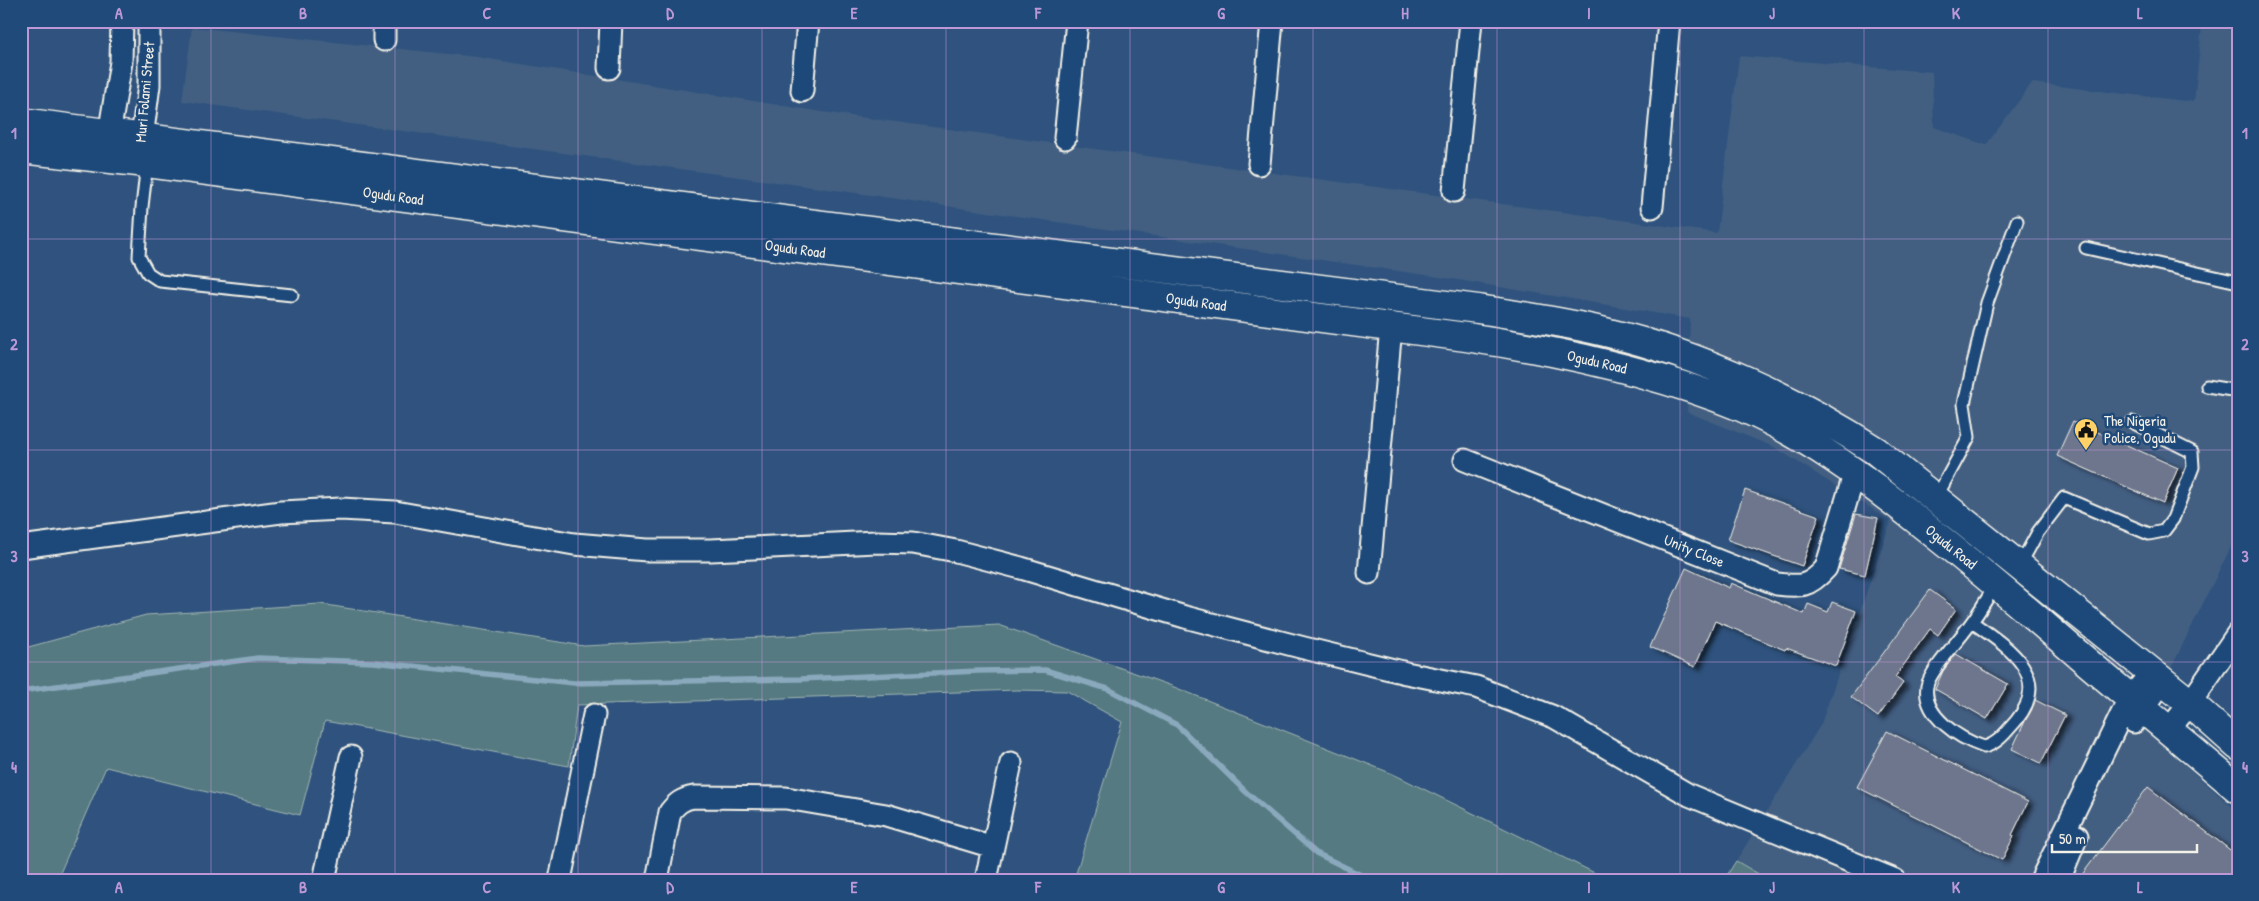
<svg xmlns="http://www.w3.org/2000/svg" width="2259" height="901" font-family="'Patrick Hand',sans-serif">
	<defs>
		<filter id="shadow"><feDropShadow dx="5.5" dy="3" stdDeviation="2.5" flood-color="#0009"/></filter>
	</defs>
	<rect width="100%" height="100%" fill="#2f537e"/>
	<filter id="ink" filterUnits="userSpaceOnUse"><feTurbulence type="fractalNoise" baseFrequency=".02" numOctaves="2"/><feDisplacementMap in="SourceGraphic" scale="10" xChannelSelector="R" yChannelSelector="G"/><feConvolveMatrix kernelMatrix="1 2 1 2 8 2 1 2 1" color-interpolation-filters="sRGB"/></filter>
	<g filter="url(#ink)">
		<!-- built -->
		<path fill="#425e82" d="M 2202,26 L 2238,27 L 2238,514 L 2231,547 L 2142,727 L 2238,812 L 2238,880 L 1769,880 L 1736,861 L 1821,724 L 1891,521 L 1774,447 L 1687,412 L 1690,319 L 1446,278 L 842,191 L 182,101 L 192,27 L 477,57 L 829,113 L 1717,233 L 1739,56 L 1932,72 L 1934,127 L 1986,145 L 2032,83 L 2194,102 Z"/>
		<!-- green -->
		<path fill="#547a81" stroke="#a4b6b4" d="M 320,604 L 584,646 L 999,625 L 1169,685 L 1393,774 L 1609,880 L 1074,880 L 1122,722 L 1067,691 L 1017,690 L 577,705 L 569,766 L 325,721 L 300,815 L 106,767 L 57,880 L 21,880 L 21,649 L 146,615 Z
			M 1736,861 L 1769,880 L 1724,880 Z"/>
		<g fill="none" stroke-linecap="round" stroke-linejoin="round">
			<!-- stream -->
			<path stroke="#8aa9bd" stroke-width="5.5" d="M 21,691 L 258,658 L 373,662 L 574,683 L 800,679 L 979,671 L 1045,670 L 1108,689 L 1177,725 L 1246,792 L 1316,853 L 1371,880"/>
		</g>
		<!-- building -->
		<path fill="#6d768d" stroke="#f4f1e8" filter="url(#shadow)" d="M 2073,421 L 2178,468 L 2163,503 L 2057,456 Z
			M 1745,490 L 1819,516 L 1802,566 L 1728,540 Z
			M 1856,514 L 1878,518 L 1865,575 L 1839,569 Z
			M 1686,568 L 1729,588 L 1731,583 L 1804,614 L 1808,604 L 1828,612 L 1832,602 L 1856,611 L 1836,666 L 1786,648 L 1785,650 L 1715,621 L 1695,667 L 1650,647 Z
			M 1930,590 L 1956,609 L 1938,635 L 1930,629 L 1895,677 L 1903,683 L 1878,717 L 1851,697 Z
			M 1956,654 L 2008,684 L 1987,719 L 1935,689 L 1943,671 Z
			M 2035,700 L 2065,715 L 2041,763 L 2012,749 Z
			M 1887,731 L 2028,802 L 2012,835 L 2014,836 L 2002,860 L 1857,787 Z
			M 2148,787 L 2238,856 L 2238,880 L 2078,880 Z"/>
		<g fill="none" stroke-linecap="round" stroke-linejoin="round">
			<!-- lane casing -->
			<g stroke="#f4f1e8" stroke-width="15">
				<path id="lane" d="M 147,163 L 142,207 L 139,257 L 148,273 L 160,281 L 292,295
					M 2086,248 L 2238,282
					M 2207,386 L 2238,391
					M 1936,498 L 1969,437 L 1964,404 L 1987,303 L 2017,221
					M 2019,567 L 2038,532 L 2064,498 L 2149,534 L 2164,531 L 2173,519 L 2193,467 L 2192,452 L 2132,422
					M 1972,622 C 2006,646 2054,675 2016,721 C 2007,731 1998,744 1984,747 C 1960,739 1922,716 1927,686 C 1930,670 1961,638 1971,623 C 1980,611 1988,597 1996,584"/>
			</g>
			<!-- street casing -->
			<g stroke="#f4f1e8" stroke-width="25">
				<path id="street" d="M 384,21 L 384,40
					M 609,68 L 611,21
					M 802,91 L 808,21
					M 1065,138 L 1077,21
					M 107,147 L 121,62 L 122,21
					M 140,153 L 149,85 L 149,21
					M 1259,164 L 1272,21
					M 1454,191 L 1471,21
					M 1652,207 L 1669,21
					M 1465,460 L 1777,584 C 1801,587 1809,587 1826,568 L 1855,472
					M 21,547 L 281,512 L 341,509 L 395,512 L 574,544 L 647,550 L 711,550 L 876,542 L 913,543 L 956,551 L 1021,568 L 1185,617 L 1304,648 L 1406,673 L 1476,687 L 1554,717 L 1689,795 L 1895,880
					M 1369,573 L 1391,327
					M 2134,722 L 2163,681
					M 2168,731 L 2190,703 L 2238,633
					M 324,880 L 351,757
					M 560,880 L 594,715
					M 657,880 L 670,812 C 677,803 682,799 694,797 L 786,798 L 886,815 L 993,847
					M 986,880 L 1011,763
					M 2041,880 L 2129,699 L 2152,672
					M 2059,880 L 2077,836"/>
			</g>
			<!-- secondary casing -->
			<g stroke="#f4f1e8" stroke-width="31">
				<path id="secondary" d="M 21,122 L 1478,309 C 1522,316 1566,322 1609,333 C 1701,355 1798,400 1876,451 L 2190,703 L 2238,746
					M 21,149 L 147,163 L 1466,337 C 1559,351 1653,371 1741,407 C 1806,435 1863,477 1918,521 C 1966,559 2013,598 2059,638 C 2118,689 2179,738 2238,789"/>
			</g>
			<!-- lane -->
			<use href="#lane" stroke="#1f4a7a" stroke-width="11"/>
			<!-- street -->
			<use href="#street" stroke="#1f4a7a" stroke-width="21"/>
			<!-- secondary -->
			<use href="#secondary" stroke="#1f4a7a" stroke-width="28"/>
		</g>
	</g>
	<!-- grid -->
	<path fill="none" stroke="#be98d6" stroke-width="1" stroke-opacity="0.55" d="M 211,21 L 211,880M 395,21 L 395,880M 578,21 L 578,880M 762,21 L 762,880M 946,21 L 946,880M 1130,21 L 1130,880M 1313,21 L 1313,880M 1497,21 L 1497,880M 1680,21 L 1680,880M 1864,21 L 1864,880M 2048,21 L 2048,880M 21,239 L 2238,239M 21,450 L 2238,450M 21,662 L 2238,662"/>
	<!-- icons -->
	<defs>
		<g id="civic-pin" transform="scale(1.25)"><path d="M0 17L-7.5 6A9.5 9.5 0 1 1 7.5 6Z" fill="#ffd166" stroke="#1f4a7a"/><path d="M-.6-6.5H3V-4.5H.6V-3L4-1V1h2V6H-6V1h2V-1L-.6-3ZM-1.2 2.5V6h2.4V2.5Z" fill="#111"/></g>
	</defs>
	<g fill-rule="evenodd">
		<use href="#civic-pin" x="2086" y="430"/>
	</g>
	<g text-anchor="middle" stroke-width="5" stroke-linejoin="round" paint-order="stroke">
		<!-- street labels -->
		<g font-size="15" fill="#f4f1e8" stroke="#1f4a7a">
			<text transform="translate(145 92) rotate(-85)" y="5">Muri Folami Street</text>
			<text transform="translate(393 196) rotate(8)" y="5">Ogudu Road</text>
			<text transform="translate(795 249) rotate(8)" y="5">Ogudu Road</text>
			<text transform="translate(1196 302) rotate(8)" y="5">Ogudu Road</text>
			<text transform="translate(1597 362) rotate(13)" y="5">Ogudu Road</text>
			<text transform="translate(1951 547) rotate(39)" y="5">Ogudu Road</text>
			<text transform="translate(1694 551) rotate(22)" y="5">Unity Close</text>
		</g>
		<!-- poi labels -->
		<g font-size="15" fill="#f4f1e8" stroke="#1f4a7a" text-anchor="start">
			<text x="2104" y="426">The Nigeria<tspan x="2104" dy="17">Police, Ogudu</tspan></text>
		</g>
	</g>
	<!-- margin -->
	<rect width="2259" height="901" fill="none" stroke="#1f4a7a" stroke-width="55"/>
	<!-- scale -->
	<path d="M2052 844v8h145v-8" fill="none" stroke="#f4f1e8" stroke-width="2.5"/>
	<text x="2059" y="844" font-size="15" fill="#f4f1e8" stroke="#1f4a7a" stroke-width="4" paint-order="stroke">50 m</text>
	<rect x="28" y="28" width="2204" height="846" fill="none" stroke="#be98d6" stroke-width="2"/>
	<g font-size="16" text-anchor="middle" font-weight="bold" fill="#be98d6">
		<text x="119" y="19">A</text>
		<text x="303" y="19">B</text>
		<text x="487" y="19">C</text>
		<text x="670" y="19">D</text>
		<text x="854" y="19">E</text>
		<text x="1038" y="19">F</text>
		<text x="1221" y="19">G</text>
		<text x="1405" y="19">H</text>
		<text x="1589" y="19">I</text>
		<text x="1772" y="19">J</text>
		<text x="1956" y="19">K</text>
		<text x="2140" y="19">L</text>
		<text x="14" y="139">1</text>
		<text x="2245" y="139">1</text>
		<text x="14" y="350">2</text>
		<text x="2245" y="350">2</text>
		<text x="14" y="562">3</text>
		<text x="2245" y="562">3</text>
		<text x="14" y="773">4</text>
		<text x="2245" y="773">4</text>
		<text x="119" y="893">A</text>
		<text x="303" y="893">B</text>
		<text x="487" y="893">C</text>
		<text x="670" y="893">D</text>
		<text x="854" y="893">E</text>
		<text x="1038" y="893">F</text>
		<text x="1221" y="893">G</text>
		<text x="1405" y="893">H</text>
		<text x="1589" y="893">I</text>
		<text x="1772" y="893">J</text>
		<text x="1956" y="893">K</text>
		<text x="2140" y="893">L</text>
	</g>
</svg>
